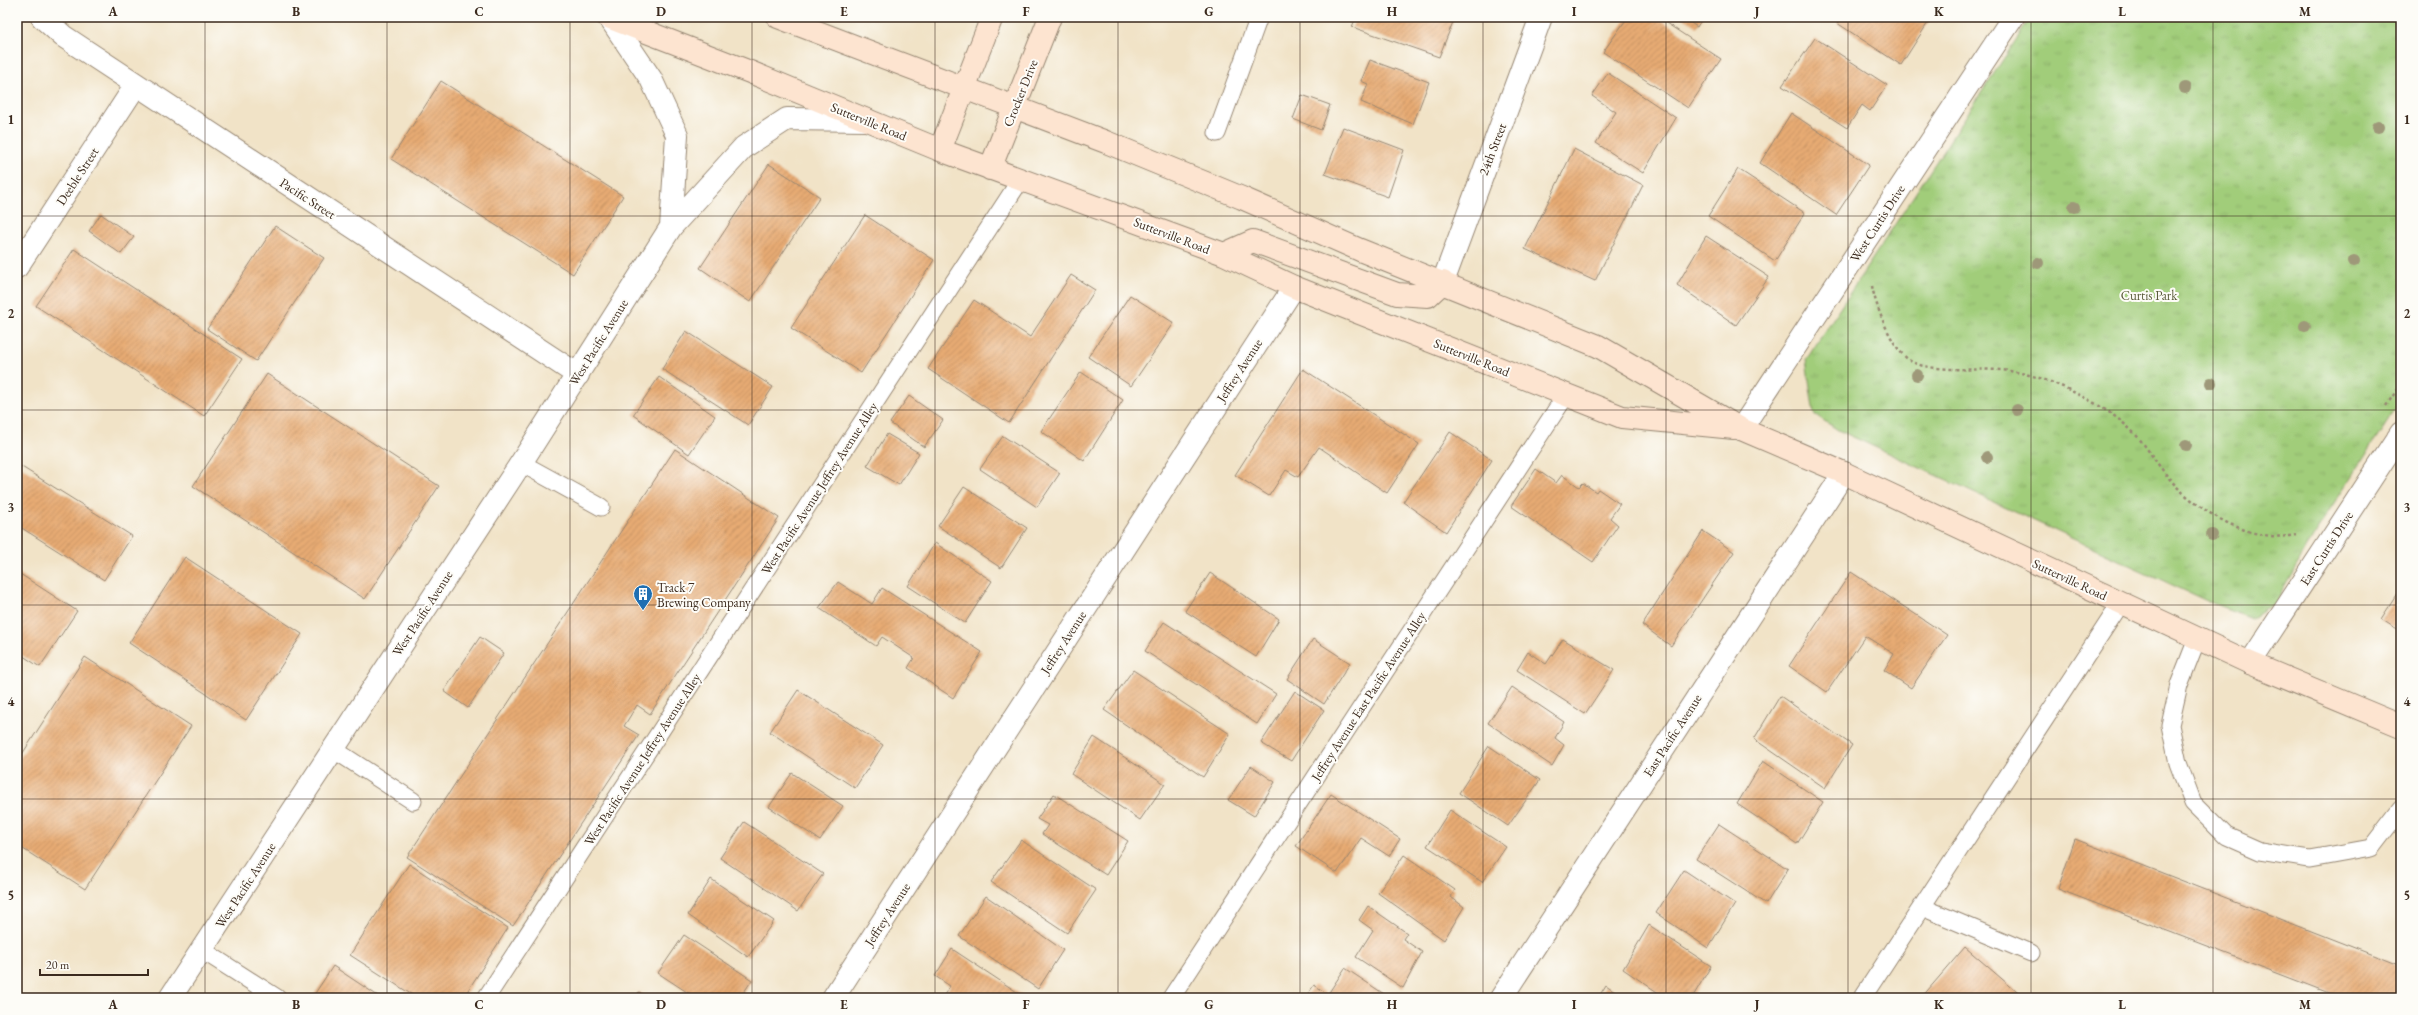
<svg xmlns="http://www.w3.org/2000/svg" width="2418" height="1015" font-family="'EB Garamond',serif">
	<defs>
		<pattern id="grass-tufts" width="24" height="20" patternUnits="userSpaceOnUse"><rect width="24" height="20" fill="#a1cd7a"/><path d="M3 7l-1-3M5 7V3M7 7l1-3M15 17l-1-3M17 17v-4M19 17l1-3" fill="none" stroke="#8cb069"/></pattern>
		<pattern id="building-hatch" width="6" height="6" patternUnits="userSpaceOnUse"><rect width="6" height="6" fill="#e7ab73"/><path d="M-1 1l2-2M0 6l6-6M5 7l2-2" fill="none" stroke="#bc8b5e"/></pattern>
	</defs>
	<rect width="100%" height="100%" fill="#fdfcf7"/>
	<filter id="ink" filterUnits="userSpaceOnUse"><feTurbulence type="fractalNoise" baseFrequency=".025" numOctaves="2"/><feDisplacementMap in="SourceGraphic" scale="8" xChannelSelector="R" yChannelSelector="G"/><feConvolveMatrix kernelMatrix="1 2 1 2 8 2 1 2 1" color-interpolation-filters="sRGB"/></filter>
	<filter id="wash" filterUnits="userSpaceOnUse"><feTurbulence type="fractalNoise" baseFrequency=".012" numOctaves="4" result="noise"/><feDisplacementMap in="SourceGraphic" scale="16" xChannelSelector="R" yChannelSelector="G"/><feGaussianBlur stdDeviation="0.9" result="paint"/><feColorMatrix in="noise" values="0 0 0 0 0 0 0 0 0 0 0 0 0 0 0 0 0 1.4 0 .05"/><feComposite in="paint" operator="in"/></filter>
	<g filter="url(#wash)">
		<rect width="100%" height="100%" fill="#f1e3c7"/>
		<!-- grass -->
		<path fill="url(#grass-tufts)" stroke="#6e7c4c" d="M 2031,17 L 2401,17 L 2401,400 L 2321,523 L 2276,602 L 2251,618 L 2207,601 L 1838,430 L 1814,414 L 1806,360 Z"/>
		<g id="blocks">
			<!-- building -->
			<path fill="url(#building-hatch)" d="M 1356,17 L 1455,17 L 1439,57 L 1352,27 Z
				M 1628,17 L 1657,17 L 1721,59 L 1688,108 L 1603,52 Z
				M 1682,17 L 1703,17 L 1697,27 Z
				M 1841,17 L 1929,17 L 1931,18 L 1901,65 L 1837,23 Z
				M 1815,38 L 1887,85 L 1870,111 L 1862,105 L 1847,128 L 1782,86 Z
				M 1370,60 L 1429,82 L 1413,124 L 1361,102 L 1368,84 L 1361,81 Z
				M 1608,73 L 1676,118 L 1643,173 L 1596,143 L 1616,112 L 1592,96 Z
				M 441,81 L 623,196 L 573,274 L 391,159 Z
				M 1302,95 L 1330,105 L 1321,130 L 1293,119 Z
				M 1791,113 L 1869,165 L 1836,215 L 1760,163 Z
				M 1343,127 L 1404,150 L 1388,197 L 1325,174 Z
				M 1574,149 L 1643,185 L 1595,281 L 1525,249 Z
				M 769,164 L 820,197 L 750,302 L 700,268 Z
				M 1738,169 L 1805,213 L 1775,261 L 1708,216 Z
				M 101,214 L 134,237 L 121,254 L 89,231 Z
				M 865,215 L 934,260 L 861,373 L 791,328 Z
				M 275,226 L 324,258 L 256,361 L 207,329 Z
				M 1706,236 L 1769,277 L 1736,325 L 1677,285 Z
				M 74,249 L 242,359 L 204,416 L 36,306 Z
				M 1071,275 L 1095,290 L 1009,423 L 928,369 L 974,300 L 1030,337 Z
				M 1130,295 L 1174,323 L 1131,386 L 1088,357 Z
				M 686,331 L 773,387 L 748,425 L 662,369 Z
				M 1303,369 L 1419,444 L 1387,493 L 1319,447 L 1298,477 L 1286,470 L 1269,496 L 1235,475 Z
				M 1081,372 L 1123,400 L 1084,461 L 1041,431 Z
				M 267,374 L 439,486 L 365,599 L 193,486 Z
				M 659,377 L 715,416 L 689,454 L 633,415 Z
				M 909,396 L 943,420 L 924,447 L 890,423 Z
				M 1450,432 L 1492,460 L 1446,532 L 1403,502 Z
				M 887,434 L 919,453 L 899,485 L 867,466 Z
				M 1003,436 L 1060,473 L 1037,507 L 980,469 Z
				M 675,449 L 779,518 L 650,714 L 637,705 L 624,726 L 639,735 L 513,926 L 407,857 Z
				M 17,464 L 132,536 L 104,580 L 17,525 Z
				M 1536,469 L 1556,483 L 1562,475 L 1579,487 L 1583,483 L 1596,492 L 1598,489 L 1620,504 L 1610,518 L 1618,525 L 1593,562 L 1511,506 Z
				M 964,487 L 1027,528 L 1001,568 L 938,526 Z
				M 1703,531 L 1734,552 L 1671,646 L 1642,625 Z
				M 935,543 L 992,581 L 965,623 L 908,586 Z
				M 185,557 L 302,634 L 246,720 L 129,643 Z
				M 17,572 L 77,611 L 40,667 L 17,652 Z
				M 1851,572 L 1947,635 L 1911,688 L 1884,670 L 1894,654 L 1865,636 L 1827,692 L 1789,666 Z
				M 1210,573 L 1279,619 L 1256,657 L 1185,611 Z
				M 838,582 L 872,604 L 882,588 L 982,652 L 953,698 L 908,668 L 914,658 L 882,637 L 876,646 L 819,608 Z
				M 2401,588 L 2401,632 L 2381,619 Z
				M 1164,622 L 1276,694 L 1257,724 L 1145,651 Z
				M 480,637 L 504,653 L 468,708 L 444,691 Z
				M 1313,639 L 1350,663 L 1324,704 L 1287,679 Z
				M 1563,639 L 1614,670 L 1585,714 L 1517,670 L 1528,652 L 1546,664 Z
				M 85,657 L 191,726 L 85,889 L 17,845 L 17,762 Z
				M 1133,670 L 1230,734 L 1203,777 L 1104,710 Z
				M 1512,687 L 1564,722 L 1555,738 L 1564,745 L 1552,766 L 1488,723 Z
				M 798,690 L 883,745 L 855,788 L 770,732 Z
				M 1295,691 L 1324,710 L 1291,761 L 1261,743 Z
				M 1780,696 L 1852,745 L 1825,788 L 1754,739 Z
				M 1094,737 L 1165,784 L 1140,820 L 1071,774 Z
				M 1489,746 L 1540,780 L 1508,826 L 1459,793 Z
				M 1763,761 L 1823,802 L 1797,844 L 1737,804 Z
				M 1251,766 L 1275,782 L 1254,816 L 1228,800 Z
				M 792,773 L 843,806 L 820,840 L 769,807 Z
				M 1054,794 L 1128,841 L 1106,875 L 1042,834 L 1048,825 L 1037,819 Z
				M 1331,794 L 1400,839 L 1389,856 L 1361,838 L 1337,873 L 1296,846 Z
				M 1450,810 L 1506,847 L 1482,882 L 1427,846 Z
				M 744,822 L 823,874 L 798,911 L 720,858 Z
				M 1719,824 L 1788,869 L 1766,904 L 1696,859 Z
				M 2075,839 L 2401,966 L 2399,998 L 2342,998 L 2058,889 Z
				M 1021,840 L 1096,890 L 1067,933 L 991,882 Z
				M 1404,855 L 1455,890 L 1451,897 L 1464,907 L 1444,940 L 1378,893 Z
				M 409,864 L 508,928 L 463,998 L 417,998 L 350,955 Z
				M 1684,870 L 1735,904 L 1708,948 L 1656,913 Z
				M 711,879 L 774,921 L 748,957 L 688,915 Z
				M 986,896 L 1063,950 L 1038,989 L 959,936 Z
				M 1368,906 L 1407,933 L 1403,939 L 1422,952 L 1403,988 L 1356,957 L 1373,930 L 1359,920 Z
				M 1649,925 L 1711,966 L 1692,998 L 1666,998 L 1623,969 Z
				M 684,935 L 752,980 L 740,998 L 696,998 L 658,973 Z
				M 1965,947 L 2024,998 L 1921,998 Z
				M 952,949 L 1026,998 L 942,998 L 950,986 L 935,976 Z
				M 333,966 L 381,998 L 312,998 Z
				M 1345,968 L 1390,998 L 1305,998 L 1314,985 L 1328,994 Z
				M 1606,985 L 1625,998 L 1598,998 Z
				M 639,992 L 648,998 L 634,998 Z"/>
		</g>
	</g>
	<g filter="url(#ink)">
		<use href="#blocks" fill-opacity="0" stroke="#968672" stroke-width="1"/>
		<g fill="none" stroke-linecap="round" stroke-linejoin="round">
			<!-- lane casing -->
			<g stroke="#968672" stroke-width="19">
				<path id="lane" d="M 1217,133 L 1259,17
					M 521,463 L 601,507
					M 2197,639 L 2179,685 L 2170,725 L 2178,763 L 2193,803 L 2226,836 L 2260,851 L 2310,859 L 2371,848 L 2401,809
					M 333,749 L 413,801
					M 1922,907 L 2031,953
					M 202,950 L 277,998
					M 486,998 L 1021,179
					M 1171,998 L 1566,395
					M 1862,998 L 2121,603"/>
			</g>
			<!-- street casing -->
			<g stroke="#968672" stroke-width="24">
				<path id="street" d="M 42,17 L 63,36 L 578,375
					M 609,17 L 651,79 L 677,135 L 671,227
					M 17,267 L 136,85
					M 1443,282 L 1541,17
					M 1741,429 L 2013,17
					M 2250,663 L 2401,433
					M 170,998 L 521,463 L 671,227 L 744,147 L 787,119 L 867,120
					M 833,998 L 1294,287
					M 1501,998 L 1844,473"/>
			</g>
			<!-- secondary casing -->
			<g stroke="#968672" stroke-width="24">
				<path id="secondary" d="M 608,17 L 750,72 L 940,150 L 1224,254 L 1294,287 L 1622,417 L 1734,428
					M 778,17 L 1106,142 L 1242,198 L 1360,250 L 1598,346 L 1741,429 L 1844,473 L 2250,663 L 2401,726
					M 940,150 L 992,17
					M 990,169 L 1050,17
					M 1224,254 L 1253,241 L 1397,294 L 1428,296 L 1443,282"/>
			</g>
			<!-- path -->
			<path stroke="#968672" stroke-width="2.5" stroke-dasharray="3 3" stroke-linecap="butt" d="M 1872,286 C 1876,307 1891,347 1909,360 C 1928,374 1986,367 2010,371 C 2035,375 2059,384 2081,396 C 2104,407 2130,425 2145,446 C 2156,461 2165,475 2178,488 C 2208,517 2255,543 2297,535
				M 2386,406 L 2401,384"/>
			<!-- lane -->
			<use href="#lane" stroke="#fff" stroke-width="17"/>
			<!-- street -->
			<use href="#street" stroke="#fff" stroke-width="22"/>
			<!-- secondary -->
			<use href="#secondary" stroke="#fde4d0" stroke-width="22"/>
		</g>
		<!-- trees -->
		<g fill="#9e9879">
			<circle cx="2185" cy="88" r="6"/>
			<circle cx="2378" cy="127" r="6"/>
			<circle cx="2074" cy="207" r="6"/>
			<circle cx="2354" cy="261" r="6"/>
			<circle cx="2038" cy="263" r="6"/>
			<circle cx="2305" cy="326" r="6"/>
			<circle cx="1917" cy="375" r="6"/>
			<circle cx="2211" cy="383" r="6"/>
			<circle cx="2017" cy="410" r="6"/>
			<circle cx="2186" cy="445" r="6"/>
			<circle cx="1987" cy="457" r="6"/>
			<circle cx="2212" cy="535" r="6"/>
		</g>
	</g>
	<!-- grid -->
	<path fill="none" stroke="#3b2a1e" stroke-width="1" stroke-opacity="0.55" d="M 205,17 L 205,998M 387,17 L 387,998M 570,17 L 570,998M 752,17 L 752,998M 935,17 L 935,998M 1118,17 L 1118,998M 1300,17 L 1300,998M 1483,17 L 1483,998M 1666,17 L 1666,998M 1848,17 L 1848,998M 2031,17 L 2031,998M 2213,17 L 2213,998M 17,216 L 2401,216M 17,410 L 2401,410M 17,605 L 2401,605M 17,799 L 2401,799"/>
	<!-- icons -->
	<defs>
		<g id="building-pin" transform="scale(1)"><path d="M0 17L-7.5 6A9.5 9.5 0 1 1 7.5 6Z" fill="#1f6fb2" stroke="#fdfcf7"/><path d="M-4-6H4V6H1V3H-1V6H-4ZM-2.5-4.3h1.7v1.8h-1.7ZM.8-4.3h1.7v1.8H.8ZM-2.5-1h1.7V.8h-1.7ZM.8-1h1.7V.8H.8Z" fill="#fff"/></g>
	</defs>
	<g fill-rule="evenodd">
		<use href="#building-pin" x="643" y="594"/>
	</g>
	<g text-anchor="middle" stroke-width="4" stroke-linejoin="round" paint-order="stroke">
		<!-- street labels -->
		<g font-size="13" fill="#3b2a1e" stroke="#fdfcf7">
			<text transform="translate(1020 93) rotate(-68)" y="5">Crocker Drive</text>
			<text transform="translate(869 121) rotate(22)" y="5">Sutterville Road</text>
			<text transform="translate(1492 149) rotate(-69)" y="5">24th Street</text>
			<text transform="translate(77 176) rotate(-57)" y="5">Deeble Street</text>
			<text transform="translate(308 198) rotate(33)" y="5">Pacific Street</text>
			<text transform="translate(1877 223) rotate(-57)" y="5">West Curtis Drive</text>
			<text transform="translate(1172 235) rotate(21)" y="5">Sutterville Road</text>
			<text transform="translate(598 342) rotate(-58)" y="5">West Pacific Avenue</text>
			<text transform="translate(1472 357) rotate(22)" y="5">Sutterville Road</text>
			<text transform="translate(1239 370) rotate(-57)" y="5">Jeffrey Avenue</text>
			<text transform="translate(819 488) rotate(-57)" y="5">West Pacific Avenue Jeffrey Avenue Alley</text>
			<text transform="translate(2326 548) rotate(-57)" y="5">East Curtis Drive</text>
			<text transform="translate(2070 579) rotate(25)" y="5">Sutterville Road</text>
			<text transform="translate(422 613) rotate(-57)" y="5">West Pacific Avenue</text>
			<text transform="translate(1063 642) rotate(-57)" y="5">Jeffrey Avenue</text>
			<text transform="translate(1368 696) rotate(-57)" y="5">Jeffrey Avenue East Pacific Avenue Alley</text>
			<text transform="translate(1672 735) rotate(-57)" y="5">East Pacific Avenue</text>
			<text transform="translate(642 759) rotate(-57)" y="5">West Pacific Avenue Jeffrey Avenue Alley</text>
			<text transform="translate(245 885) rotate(-57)" y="5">West Pacific Avenue</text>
			<text transform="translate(887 914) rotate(-57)" y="5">Jeffrey Avenue</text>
		</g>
		<!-- park labels -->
		<g font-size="13" fill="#5a5b3a" stroke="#fdfcf7">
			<text x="2149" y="300">Curtis Park</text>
		</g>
		<!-- poi labels -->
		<g font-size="13" fill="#3b2a1e" stroke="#fdfcf7" text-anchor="start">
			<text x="657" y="592">Track 7<tspan x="657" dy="15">Brewing Company</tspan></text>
		</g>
	</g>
	<!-- margin -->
	<rect width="2418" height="1015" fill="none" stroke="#fdfcf7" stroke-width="44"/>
	<!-- scale -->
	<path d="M40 969v6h108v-6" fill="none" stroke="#3b2a1e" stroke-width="2"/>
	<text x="46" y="969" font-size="12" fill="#3b2a1e" stroke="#fdfcf7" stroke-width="3" paint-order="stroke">20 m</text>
	<rect x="22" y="22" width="2374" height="971" fill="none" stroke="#3b2a1e" stroke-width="1.5"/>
	<g font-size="13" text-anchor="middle" font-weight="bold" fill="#3b2a1e">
		<text x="113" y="16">A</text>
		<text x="296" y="16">B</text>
		<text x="479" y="16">C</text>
		<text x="661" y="16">D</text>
		<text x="844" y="16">E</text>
		<text x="1026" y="16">F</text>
		<text x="1209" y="16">G</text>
		<text x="1392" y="16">H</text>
		<text x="1574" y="16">I</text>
		<text x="1757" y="16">J</text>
		<text x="1939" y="16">K</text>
		<text x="2122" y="16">L</text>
		<text x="2305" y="16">M</text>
		<text x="11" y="124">1</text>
		<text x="2407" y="124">1</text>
		<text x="11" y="318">2</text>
		<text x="2407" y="318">2</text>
		<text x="11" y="512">3</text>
		<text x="2407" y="512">3</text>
		<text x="11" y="706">4</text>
		<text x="2407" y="706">4</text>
		<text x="11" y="900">5</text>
		<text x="2407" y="900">5</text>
		<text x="113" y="1009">A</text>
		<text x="296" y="1009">B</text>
		<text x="479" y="1009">C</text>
		<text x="661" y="1009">D</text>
		<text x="844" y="1009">E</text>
		<text x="1026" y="1009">F</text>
		<text x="1209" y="1009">G</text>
		<text x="1392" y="1009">H</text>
		<text x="1574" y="1009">I</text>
		<text x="1757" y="1009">J</text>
		<text x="1939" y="1009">K</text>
		<text x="2122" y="1009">L</text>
		<text x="2305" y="1009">M</text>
	</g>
</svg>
